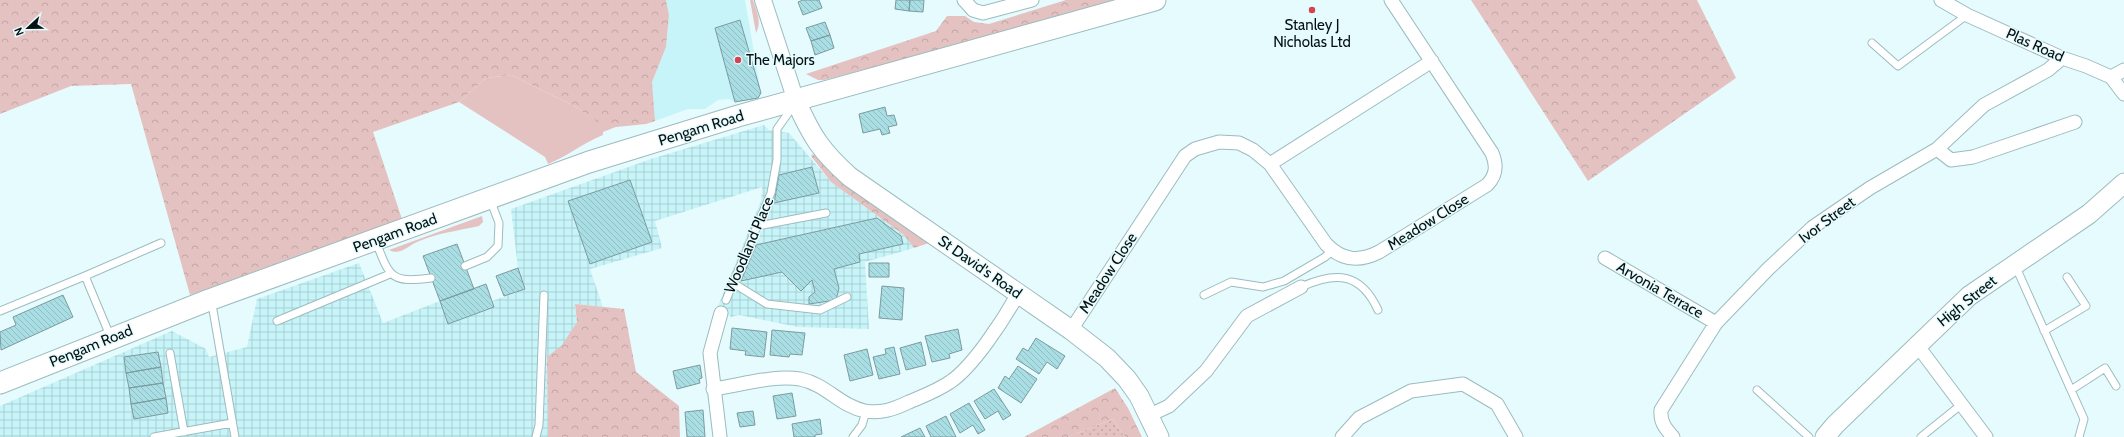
<svg xmlns="http://www.w3.org/2000/svg" width="2124" height="437" font-family="Cabin,sans-serif">
	<defs>
		<pattern id="industrial-grid" width="8" height="8" patternUnits="userSpaceOnUse"><rect width="8" height="8" fill="#c7f4f8"/><path d="M0 4h8M4 0v8" fill="none" stroke="#a9d0d4"/></pattern>
		<pattern id="forest-crowns" width="20" height="18" patternUnits="userSpaceOnUse"><rect width="20" height="18" fill="#e4c2c1"/><path d="M2 6a3 3 0 1 1 6 0M12 15a3 3 0 1 1 6 0" fill="none" stroke="#c2a6a5"/></pattern>
		<pattern id="park-dots" width="8" height="8" patternUnits="userSpaceOnUse"><rect width="8" height="8" fill="#e4c2c1"/><path d="M2 2h.1M6 6h.1" fill="none" stroke="#c2a6a5" stroke-width="1.8" stroke-linecap="round"/></pattern>
		<pattern id="building-back-hatch" width="6" height="6" patternUnits="userSpaceOnUse"><rect width="6" height="6" fill="#a9dfe4"/><path d="M-1 5l2 2M0 0l6 6M5-1l2 2" fill="none" stroke="#90bec3"/></pattern>
	</defs>
	<rect width="100%" height="100%" fill="#e6fbfd"/>
	<!-- built -->
	<path fill="#c7f4f8" d="M 666,0 L 745,0 L 761,93 L 758,98 L 735,102 L 729,99 L 718,100 L 705,109 L 688,109 L 655,121 L 652,82 L 666,47 L 669,15 Z"/>
	<!-- industrial -->
	<path fill="url(#industrial-grid)" d="M 764,125 L 769,130 L 789,133 L 831,182 L 904,235 L 914,248 L 865,262 L 869,329 L 798,327 L 739,315 L 731,317 L 718,306 L 761,201 L 762,187 L 655,221 L 662,248 L 590,269 L 603,307 L 575,304 L 577,322 L 563,345 L 547,357 L 548,437 L 0,437 L 0,406 L 172,331 L 206,349 L 209,357 L 247,347 L 257,299 L 359,263 L 383,323 L 440,301 L 448,324 L 494,307 L 492,301 L 525,289 L 518,268 L 511,209 L 651,159 Z"/>
	<!-- grass -->
	<path fill="#e4c2c1" d="M 750,0 L 753,0 C 757,12 762,22 756,33 Z
		M 511,75 L 576,107 L 606,127 L 618,126 L 603,132 L 603,135 C 583,143 568,156 548,164 L 545,157 L 459,102 L 486,78 Z
		M 482,216 L 483,222 L 479,226 C 457,231 437,233 417,242 C 408,246 400,256 389,250 Z"/>
	<!-- forest -->
	<path fill="url(#forest-crowns)" d="M 0,0 L 666,0 L 669,15 L 666,47 L 652,82 L 655,121 L 646,124 L 606,128 L 576,107 L 511,75 L 486,78 L 459,102 L 373,132 L 402,219 L 190,295 L 131,84 L 71,86 L 0,114 Z
		M 1066,0 L 1119,0 L 978,40 L 824,80 L 818,80 L 806,74 L 936,31 L 947,16 L 965,16 L 974,22 L 989,24 Z
		M 1471,0 L 1697,0 L 1736,78 L 1588,181 Z
		M 813,154 L 828,169 L 929,243 L 914,248 L 904,235 L 831,182 L 811,156 Z
		M 575,304 L 624,309 L 636,372 L 679,406 L 680,437 L 548,437 L 547,357 L 562,345 L 577,322 Z
		M 1115,388 L 1128,408 L 1142,437 L 1125,437 L 1113,419 L 1068,437 L 1024,437 Z"/>
	<!-- park -->
	<path fill="url(#park-dots)" d="M 1113,419 L 1125,437 L 1068,437 Z"/>
	<!-- building -->
	<path fill="url(#building-back-hatch)" stroke="#7b9b9f" d="M 803,0 L 819,0 L 822,8 L 803,15 L 798,2 Z
		M 896,0 L 910,0 L 909,11 L 895,9 Z
		M 910,0 L 924,0 L 923,12 L 909,11 Z
		M 740,20 L 761,93 L 758,98 L 735,102 L 715,28 Z
		M 825,22 L 830,35 L 811,41 L 806,28 Z
		M 830,35 L 834,48 L 815,55 L 811,41 Z
		M 885,107 L 887,116 L 894,115 L 897,125 L 888,127 L 890,133 L 882,135 L 880,129 L 863,133 L 859,114 Z
		M 812,167 L 819,193 L 774,203 L 779,175 Z
		M 630,180 L 652,242 L 590,264 L 568,201 Z
		M 877,218 L 901,236 L 903,244 L 859,254 L 860,262 L 834,269 L 839,288 L 836,300 L 809,304 L 809,297 L 815,292 L 812,280 L 801,291 L 782,272 L 741,281 L 756,245 Z
		M 457,244 L 474,289 L 440,301 L 423,256 Z
		M 869,263 L 889,263 L 889,277 L 869,277 Z
		M 518,268 L 525,289 L 504,296 L 496,276 Z
		M 486,284 L 494,307 L 448,324 L 440,301 Z
		M 882,286 L 904,288 L 902,320 L 879,318 Z
		M 63,295 L 73,317 L 1,350 L 0,332 L 16,325 L 13,317 Z
		M 732,328 L 767,332 L 764,357 L 745,355 L 746,351 L 730,349 Z
		M 958,329 L 962,350 L 949,354 L 950,358 L 932,362 L 925,336 Z
		M 772,330 L 805,333 L 802,355 L 790,354 L 789,357 L 770,355 Z
		M 1036,338 L 1065,356 L 1057,369 L 1047,362 L 1039,374 L 1016,359 L 1023,348 L 1028,351 Z
		M 921,342 L 926,365 L 906,370 L 900,348 Z
		M 894,347 L 900,374 L 879,379 L 873,357 L 886,354 L 885,349 Z
		M 867,349 L 873,375 L 850,381 L 844,355 Z
		M 158,352 L 161,367 L 126,373 L 124,357 Z
		M 700,365 L 702,378 L 699,379 L 700,383 L 677,389 L 673,371 Z
		M 1018,366 L 1037,379 L 1021,403 L 998,388 L 1005,376 L 1009,379 Z
		M 161,367 L 163,383 L 129,388 L 126,373 Z
		M 163,383 L 166,398 L 131,404 L 129,388 Z
		M 994,389 L 1011,415 L 1003,420 L 998,411 L 985,419 L 974,401 Z
		M 792,393 L 796,416 L 777,419 L 773,396 Z
		M 166,398 L 168,413 L 134,419 L 131,404 Z
		M 969,403 L 985,430 L 978,434 L 973,425 L 960,433 L 950,414 Z
		M 703,410 L 705,437 L 687,437 L 685,412 Z
		M 753,411 L 755,425 L 740,427 L 737,413 Z
		M 946,416 L 956,437 L 931,437 L 926,426 Z
		M 820,419 L 822,434 L 815,435 L 815,437 L 794,437 L 792,424 Z
		M 920,428 L 925,437 L 901,437 Z"/>
	<g fill="none" stroke-linecap="round" stroke-linejoin="round">
		<!-- service casing -->
		<g stroke="#9bbcbf" stroke-width="9">
			<path id="service" d="M 1872,43 L 1898,66 L 1967,15
				M 758,226 L 826,213
				M 376,242 C 390,278 391,283 431,278
				M 2015,265 L 2084,419 L 2079,437
				M 465,266 L 487,257 L 498,246 L 499,223 L 490,199
				M 85,276 L 161,243
				M 733,283 L 767,304 L 820,310 L 847,297
				M 1301,287 C 1337,271 1361,273 1378,310
				M 1204,295 L 1231,282 L 1263,287 L 1284,281 L 1325,257 L 1332,251
				M 726,300 L 771,193 L 777,160 L 777,129 L 794,105
				M 209,302 L 213,310 L 235,437
				M 0,311 L 85,276 L 111,338
				M 277,321 L 390,274
				M 2044,331 L 2086,306 L 2067,277
				M 170,353 L 184,432
				M 1757,390 L 1809,437
				M 2071,390 L 2105,368 L 2116,386
				M 154,437 L 232,423
				M 536,437 L 539,425 L 544,295
				M 853,437 L 862,425 L 866,411
				M 1921,437 L 1962,404"/>
		</g>
		<!-- minor casing -->
		<g stroke="#9bbcbf" stroke-width="15">
			<path id="minor" d="M 964,0 L 973,10 L 983,13 L 1032,0
				M 1941,0 L 1967,15 L 2062,58 L 2086,66 L 2111,77 L 2124,94
				M 2111,77 L 2124,70
				M 1937,149 L 1951,160 L 1973,157 L 2075,122
				M 1270,164 L 1432,61
				M 1605,258 L 1716,323
				M 1071,330 L 1185,156 L 1195,149 L 1219,142 L 1239,143 L 1253,150 L 1270,164 L 1326,244 C 1342,261 1359,262 1379,252 L 1487,185 C 1497,175 1497,165 1492,153 L 1391,0
				M 1917,345 L 1986,437
				M 713,389 C 741,385 773,375 800,379 C 826,384 840,406 865,411 C 881,414 894,409 909,402 C 923,396 937,391 950,382 C 973,367 1004,319 1018,294
				M 1150,415 L 1169,406 L 1206,371 L 1247,316 L 1301,287
				M 720,437 L 710,353 L 721,313
				M 1342,437 L 1359,418 L 1411,391 L 1463,384 L 1497,404 L 1516,437
				M 1673,437 C 1665,428 1660,422 1661,410 L 1716,323 L 1768,269 L 1813,227 L 1870,188 L 1937,149 L 1984,105 L 2048,70 L 2062,58"/>
		</g>
		<!-- tertiary casing -->
		<g stroke="#9bbcbf" stroke-width="18">
			<path id="tertiary" d="M 763,0 L 796,101"/>
		</g>
		<!-- secondary casing -->
		<g stroke="#9bbcbf" stroke-width="21">
			<path id="secondary" d="M 796,101 C 812,137 821,151 850,177 L 1071,330 L 1107,358 L 1127,379 L 1139,396 L 1159,437
				M 1825,437 L 1835,425 L 1969,296 L 2089,214 L 2124,183"/>
		</g>
		<!-- primary casing -->
		<g stroke="#9bbcbf" stroke-width="23">
			<path id="primary" d="M 0,383 L 209,300 L 589,162 L 738,116 L 1155,0"/>
		</g>
		<!-- service -->
		<use href="#service" stroke="#fff" stroke-width="7"/>
		<!-- minor -->
		<use href="#minor" stroke="#fff" stroke-width="13"/>
		<!-- tertiary -->
		<use href="#tertiary" stroke="#fff" stroke-width="16"/>
		<!-- secondary -->
		<use href="#secondary" stroke="#fff" stroke-width="19"/>
		<!-- primary -->
		<use href="#primary" stroke="#fff" stroke-width="21"/>
	</g>
	<!-- markers -->
	<g fill="#d34351" stroke="#e6fbfd" stroke-width="1.5">
		<circle cx="1312" cy="10" r="4"/>
		<circle cx="738" cy="60" r="4"/>
	</g>
	<g text-anchor="middle" stroke-width="3" stroke-linejoin="round" paint-order="stroke">
		<!-- poi labels -->
		<g font-size="15" fill="#041011" stroke="#e6fbfd">
			<text x="1312" y="30">Stanley J<tspan x="1312" dy="17">Nicholas Ltd</tspan></text>
			<text x="746" y="65" text-anchor="start">The Majors</text>
		</g>
		<!-- street labels -->
		<g font-size="15" fill="#041011" stroke="#e6fbfd">
			<text transform="translate(2035 45) rotate(24)" y="5">Plas Road</text>
			<text transform="translate(701 128) rotate(-17)" y="5">Pengam Road</text>
			<text transform="translate(1827 220) rotate(-37)" y="5">Ivor Street</text>
			<text transform="translate(1428 222) rotate(-32)" y="5">Meadow Close</text>
			<text transform="translate(395 233) rotate(-20)" y="5">Pengam Road</text>
			<text transform="translate(749 245) rotate(-67)" y="5">Woodland Place</text>
			<text transform="translate(980 267) rotate(35)" y="5">St David's Road</text>
			<text transform="translate(1108 273) rotate(-57)" y="5">Meadow Close</text>
			<text transform="translate(1660 290) rotate(30)" y="5">Arvonia Terrace</text>
			<text transform="translate(1967 301) rotate(-39)" y="5">High Street</text>
			<text transform="translate(91 346) rotate(-22)" y="5">Pengam Road</text>
		</g>
	</g>
	<!-- north arrow -->
	<g transform="translate(28 28) rotate(248)" stroke="#e6fbfd" stroke-width="3" paint-order="stroke">
	<path d="M0-3L7 15L0 10L-7 15Z" fill="#041011"/>
	<text y="-6" font-size="11" font-weight="bold" text-anchor="middle" fill="#041011">N</text>
	</g>
</svg>
